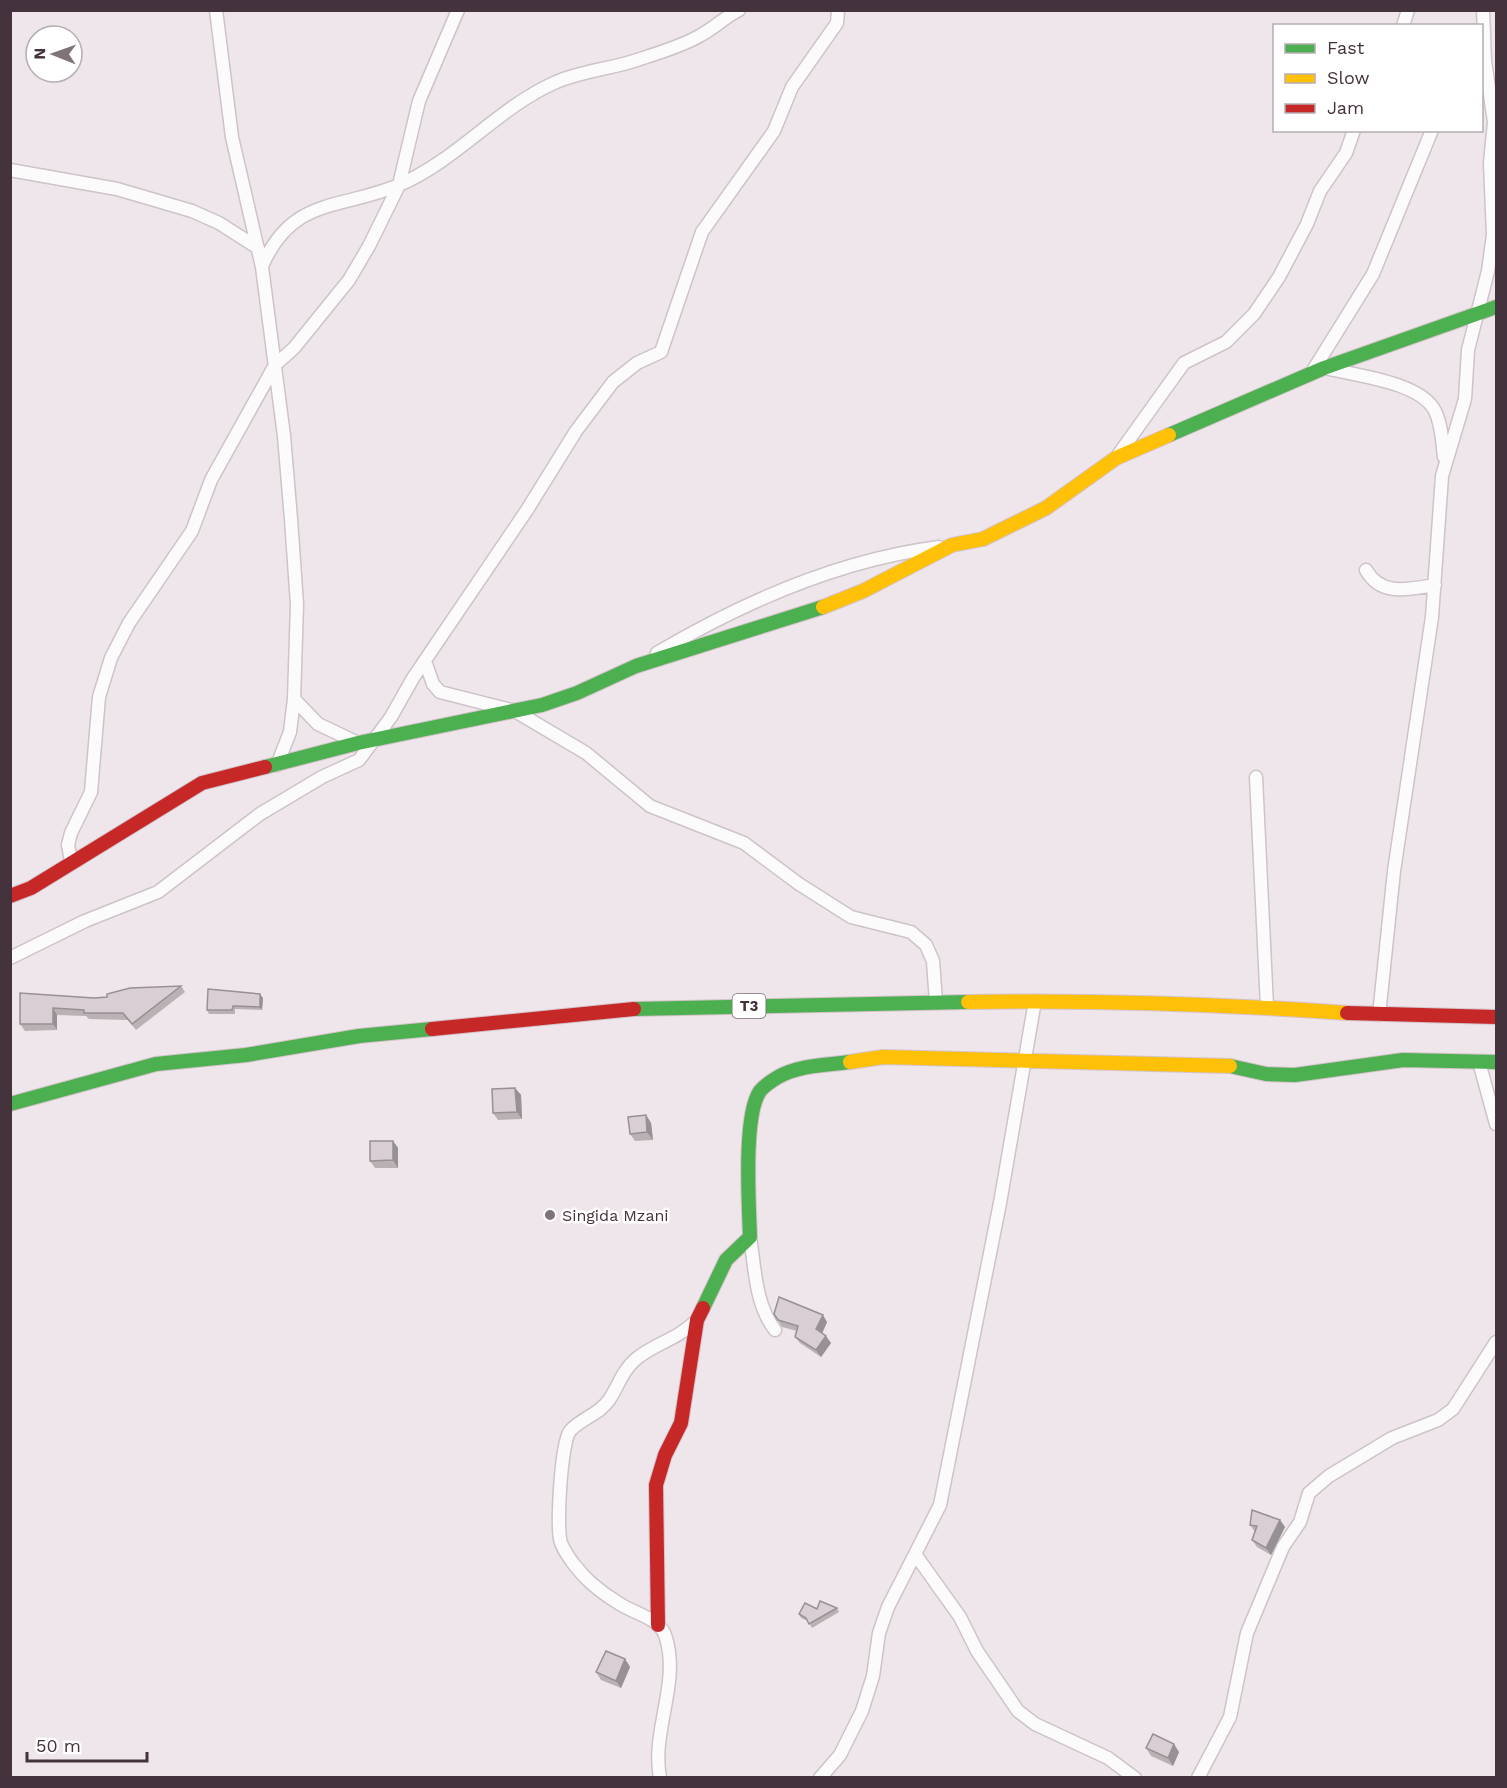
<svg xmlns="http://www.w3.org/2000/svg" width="1507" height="1788" font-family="'Work Sans',sans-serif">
	<rect width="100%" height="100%" fill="#eee6ea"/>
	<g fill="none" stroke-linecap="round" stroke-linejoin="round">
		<!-- street casing -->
		<g stroke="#cdc3c8" stroke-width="15">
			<path id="street" d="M 216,10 L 232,137 L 262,267 L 284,436 L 291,519 L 297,604 L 294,699 L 290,732 L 277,765
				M 1403,26 L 1408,10
				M 10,170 L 117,189 L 192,211 L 219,223 L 258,248
				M 262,266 C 293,196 340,210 399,185 C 457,160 498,108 554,83 C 580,71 611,69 637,60 C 658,53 683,46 701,35 C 714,28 725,17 739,10
				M 1325,368 C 1354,375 1421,382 1435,411 C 1442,425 1442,442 1444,457
				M 1312,372 L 1373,274 L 1432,130
				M 1118,455 L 1184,363 L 1226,342 L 1254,314 L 1279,277 L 1307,224 L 1320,191 L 1346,153 L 1354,130
				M 1366,570 C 1381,597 1409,589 1435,585
				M 657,653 C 743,602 839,560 939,547
				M 425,661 L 433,684 L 440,692 L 515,711 L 586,753 L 650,806 L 744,843 L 799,884 L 851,917 L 911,932 L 926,945 L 933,961 L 936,1002
				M 294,699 L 318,724 L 358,743
				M 1256,777 L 1267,1007
				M 71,861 L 68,845 L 71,833 L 91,792 L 99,697 L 111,658 L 129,623 L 192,531 L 211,480 L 275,365 L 294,348 L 349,280 L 369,246 L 399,185 L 419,101 L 458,10
				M 10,958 L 85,921 L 158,892 L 260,814 L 322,777 L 359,760 L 391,717 L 413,678 L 527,510 L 576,431 L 613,382 L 637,363 L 661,352 L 702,232 L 774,131 L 792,87 L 837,23 L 838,10
				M 1379,1015 L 1394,871 L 1432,617 L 1442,476 L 1465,399 L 1468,350 L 1488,271 L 1493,235 L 1490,163 L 1494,122 L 1485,61 L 1483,10
				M 1479,1062 L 1496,1124
				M 750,1237 C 755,1268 755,1304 775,1330
				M 915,1554 L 960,1617 L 977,1651 L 1018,1711 L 1035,1724 L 1108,1758 L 1135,1778
				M 660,1778 C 651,1731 680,1684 666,1638 C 661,1618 635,1614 620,1604 C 610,1598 599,1590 591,1583 C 580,1573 567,1557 561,1543 C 556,1529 561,1442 570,1431 C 581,1418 599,1415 609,1400 C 619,1385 622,1371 636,1359 C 653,1344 677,1340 697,1320
				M 820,1778 L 840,1755 L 862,1711 L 873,1676 L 879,1633 L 888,1607 L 940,1505 L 1000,1203 L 1035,1001
				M 1198,1778 L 1230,1717 L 1247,1633 L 1283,1547 L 1300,1522 L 1309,1493 L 1329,1476 L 1392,1438 L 1438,1420 L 1453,1409 L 1496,1342"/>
		</g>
		<!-- fast casing -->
		<g stroke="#d4c2ca" stroke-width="16">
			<path id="fast" d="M 1169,435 L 1324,368 L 1496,307
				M 265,767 L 358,743 L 542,705 L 577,693 L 636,666 L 823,607
				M 634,1009 L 968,1002
				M 1230,1066 L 1266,1074 L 1295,1075 L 1403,1060 L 1496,1062
				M 10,1104 L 156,1064 L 246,1055 L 359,1036 L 432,1029
				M 703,1308 L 726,1260 L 750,1237 C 749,1206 743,1115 760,1091 C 764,1086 773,1080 778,1077 C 798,1065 827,1065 850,1062"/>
		</g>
		<!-- slow casing -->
		<g stroke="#d4c2ca" stroke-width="16">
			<path id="slow" d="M 823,607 L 863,591 L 952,545 L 983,539 L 1046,508 L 1116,458 L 1169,435
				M 968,1002 C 1094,1000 1221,1004 1347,1013
				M 850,1062 L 883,1057 L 1230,1066"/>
		</g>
		<!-- jam casing -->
		<g stroke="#d4c2ca" stroke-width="16">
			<path id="jam" d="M 10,896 L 31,888 L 202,783 L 265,767
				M 1347,1013 L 1496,1017
				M 432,1029 L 634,1009
				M 658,1625 L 656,1485 L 665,1455 L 681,1423 L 697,1320 L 703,1308"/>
		</g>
		<!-- street -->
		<use href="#street" stroke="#fcfbfc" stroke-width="12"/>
		<!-- fast -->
		<use href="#fast" stroke="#4caf50" stroke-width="14"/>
		<!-- slow -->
		<use href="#slow" stroke="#ffc107" stroke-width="14"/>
		<!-- jam -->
		<use href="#jam" stroke="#c62828" stroke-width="14"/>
	</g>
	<!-- wall -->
	<path fill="#bab1b5" d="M 181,986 L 185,992 L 136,1030 L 128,1020 L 89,1019 L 86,1016 L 57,1015 L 57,1030 L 25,1031 L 20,1024 L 20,993 L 94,998 L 107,997 Z
		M 263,998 L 262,1010 L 235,1009 L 235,1014 L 209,1014 L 207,1010 Z
		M 515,1088 L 521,1095 L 522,1119 L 498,1120 L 493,1113 Z
		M 646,1115 L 651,1123 L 653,1140 L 635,1141 L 630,1134 Z
		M 393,1141 L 398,1148 L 398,1168 L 375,1168 L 370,1161 Z
		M 774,1314 L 827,1322 L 822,1333 L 831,1343 L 821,1357 L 800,1343 L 795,1337 L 797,1331 L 782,1327 Z
		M 1280,1520 L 1285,1527 L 1271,1555 L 1257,1547 L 1252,1540 L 1255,1532 L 1250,1525 Z
		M 837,1608 L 839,1612 L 812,1628 L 808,1621 L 801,1618 L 799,1614 Z
		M 625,1659 L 630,1667 L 621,1688 L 601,1680 L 596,1672 Z
		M 1146,1748 L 1179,1752 L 1173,1766 L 1151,1756 Z"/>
	<!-- shaded-wall -->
	<path fill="#979094" d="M 260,994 L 263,998 L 262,1010 L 260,1007 Z
		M 53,1008 L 57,1015 L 57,1030 L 53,1024 Z
		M 515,1088 L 521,1095 L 522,1119 L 517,1112 Z
		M 646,1115 L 651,1123 L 653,1140 L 647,1132 Z
		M 393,1141 L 398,1148 L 398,1168 L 393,1160 Z
		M 823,1315 L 827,1322 L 821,1336 L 816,1329 Z
		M 826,1336 L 831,1343 L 821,1357 L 816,1350 Z
		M 1280,1520 L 1285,1527 L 1271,1555 L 1266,1548 Z
		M 625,1659 L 630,1667 L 621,1688 L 616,1681 Z
		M 1174,1744 L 1179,1752 L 1173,1766 L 1168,1758 Z"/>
	<!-- building -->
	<path fill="#d8ced3" stroke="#979094" stroke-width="1.5" d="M 181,986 L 132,1024 L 123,1013 L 84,1013 L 84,1010 L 53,1008 L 53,1024 L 20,1024 L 20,993 L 94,998 L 107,997 L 107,994 L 130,988 Z
		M 208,989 L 260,994 L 260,1007 L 233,1006 L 232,1010 L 207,1010 Z
		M 515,1088 L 517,1112 L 493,1113 L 492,1089 Z
		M 646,1115 L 647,1132 L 630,1134 L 628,1117 Z
		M 370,1141 L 393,1141 L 393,1160 L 370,1161 Z
		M 779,1297 L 823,1315 L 816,1329 L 826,1336 L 816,1350 L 795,1337 L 798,1326 L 778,1320 L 774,1314 Z
		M 1252,1510 L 1280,1520 L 1266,1548 L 1252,1540 L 1257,1526 L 1250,1525 Z
		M 820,1601 L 837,1608 L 809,1624 L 806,1618 L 799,1614 L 805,1603 L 817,1609 Z
		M 606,1651 L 625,1659 L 616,1681 L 596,1672 Z
		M 1153,1734 L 1174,1744 L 1168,1758 L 1146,1748 Z"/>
	<!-- markers -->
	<circle fill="#807279" stroke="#fff" stroke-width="2" cx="550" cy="1215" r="6"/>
	<g text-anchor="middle" stroke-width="5" stroke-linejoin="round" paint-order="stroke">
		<!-- shield labels -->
		<rect fill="#fff" stroke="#7c7076" stroke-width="1.5" x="732.5" y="994" width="33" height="24" rx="4.5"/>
		<g font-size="15" font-weight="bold" fill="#44333c">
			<text x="749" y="1011">T3</text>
		</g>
		<!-- poi labels -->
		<g font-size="16" fill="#44333c" stroke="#fff" text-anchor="start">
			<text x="562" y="1221">Singida Mzani</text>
		</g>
	</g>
	<!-- border -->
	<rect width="1507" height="1788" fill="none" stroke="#44333c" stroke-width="24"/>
	<!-- legend -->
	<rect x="1273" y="24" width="210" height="108" fill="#ffffff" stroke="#b4adb1" stroke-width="1.5"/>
	<rect x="1285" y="44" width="30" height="9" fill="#4caf50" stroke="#b4adb1" stroke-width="1.5"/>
	<text x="1327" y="54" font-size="18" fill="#44333c">Fast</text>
	<rect x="1285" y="74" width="30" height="9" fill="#ffc107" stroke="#b4adb1" stroke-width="1.5"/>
	<text x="1327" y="84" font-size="18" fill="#44333c">Slow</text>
	<rect x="1285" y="104" width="30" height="9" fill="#c62828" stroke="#b4adb1" stroke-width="1.5"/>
	<text x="1327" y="114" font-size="18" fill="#44333c">Jam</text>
	<!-- north arrow -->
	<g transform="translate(54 54) rotate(271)"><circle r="28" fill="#ffffff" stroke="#b4adb1" stroke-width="1.5"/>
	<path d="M0-4.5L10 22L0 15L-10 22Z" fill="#807279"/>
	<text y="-9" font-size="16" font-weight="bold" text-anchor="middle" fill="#44333c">N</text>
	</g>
	<!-- scale -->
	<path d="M27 1752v9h120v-9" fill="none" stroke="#44333c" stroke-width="3"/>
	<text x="36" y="1752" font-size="18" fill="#44333c" stroke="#ffffff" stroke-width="4.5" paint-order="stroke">50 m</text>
</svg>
